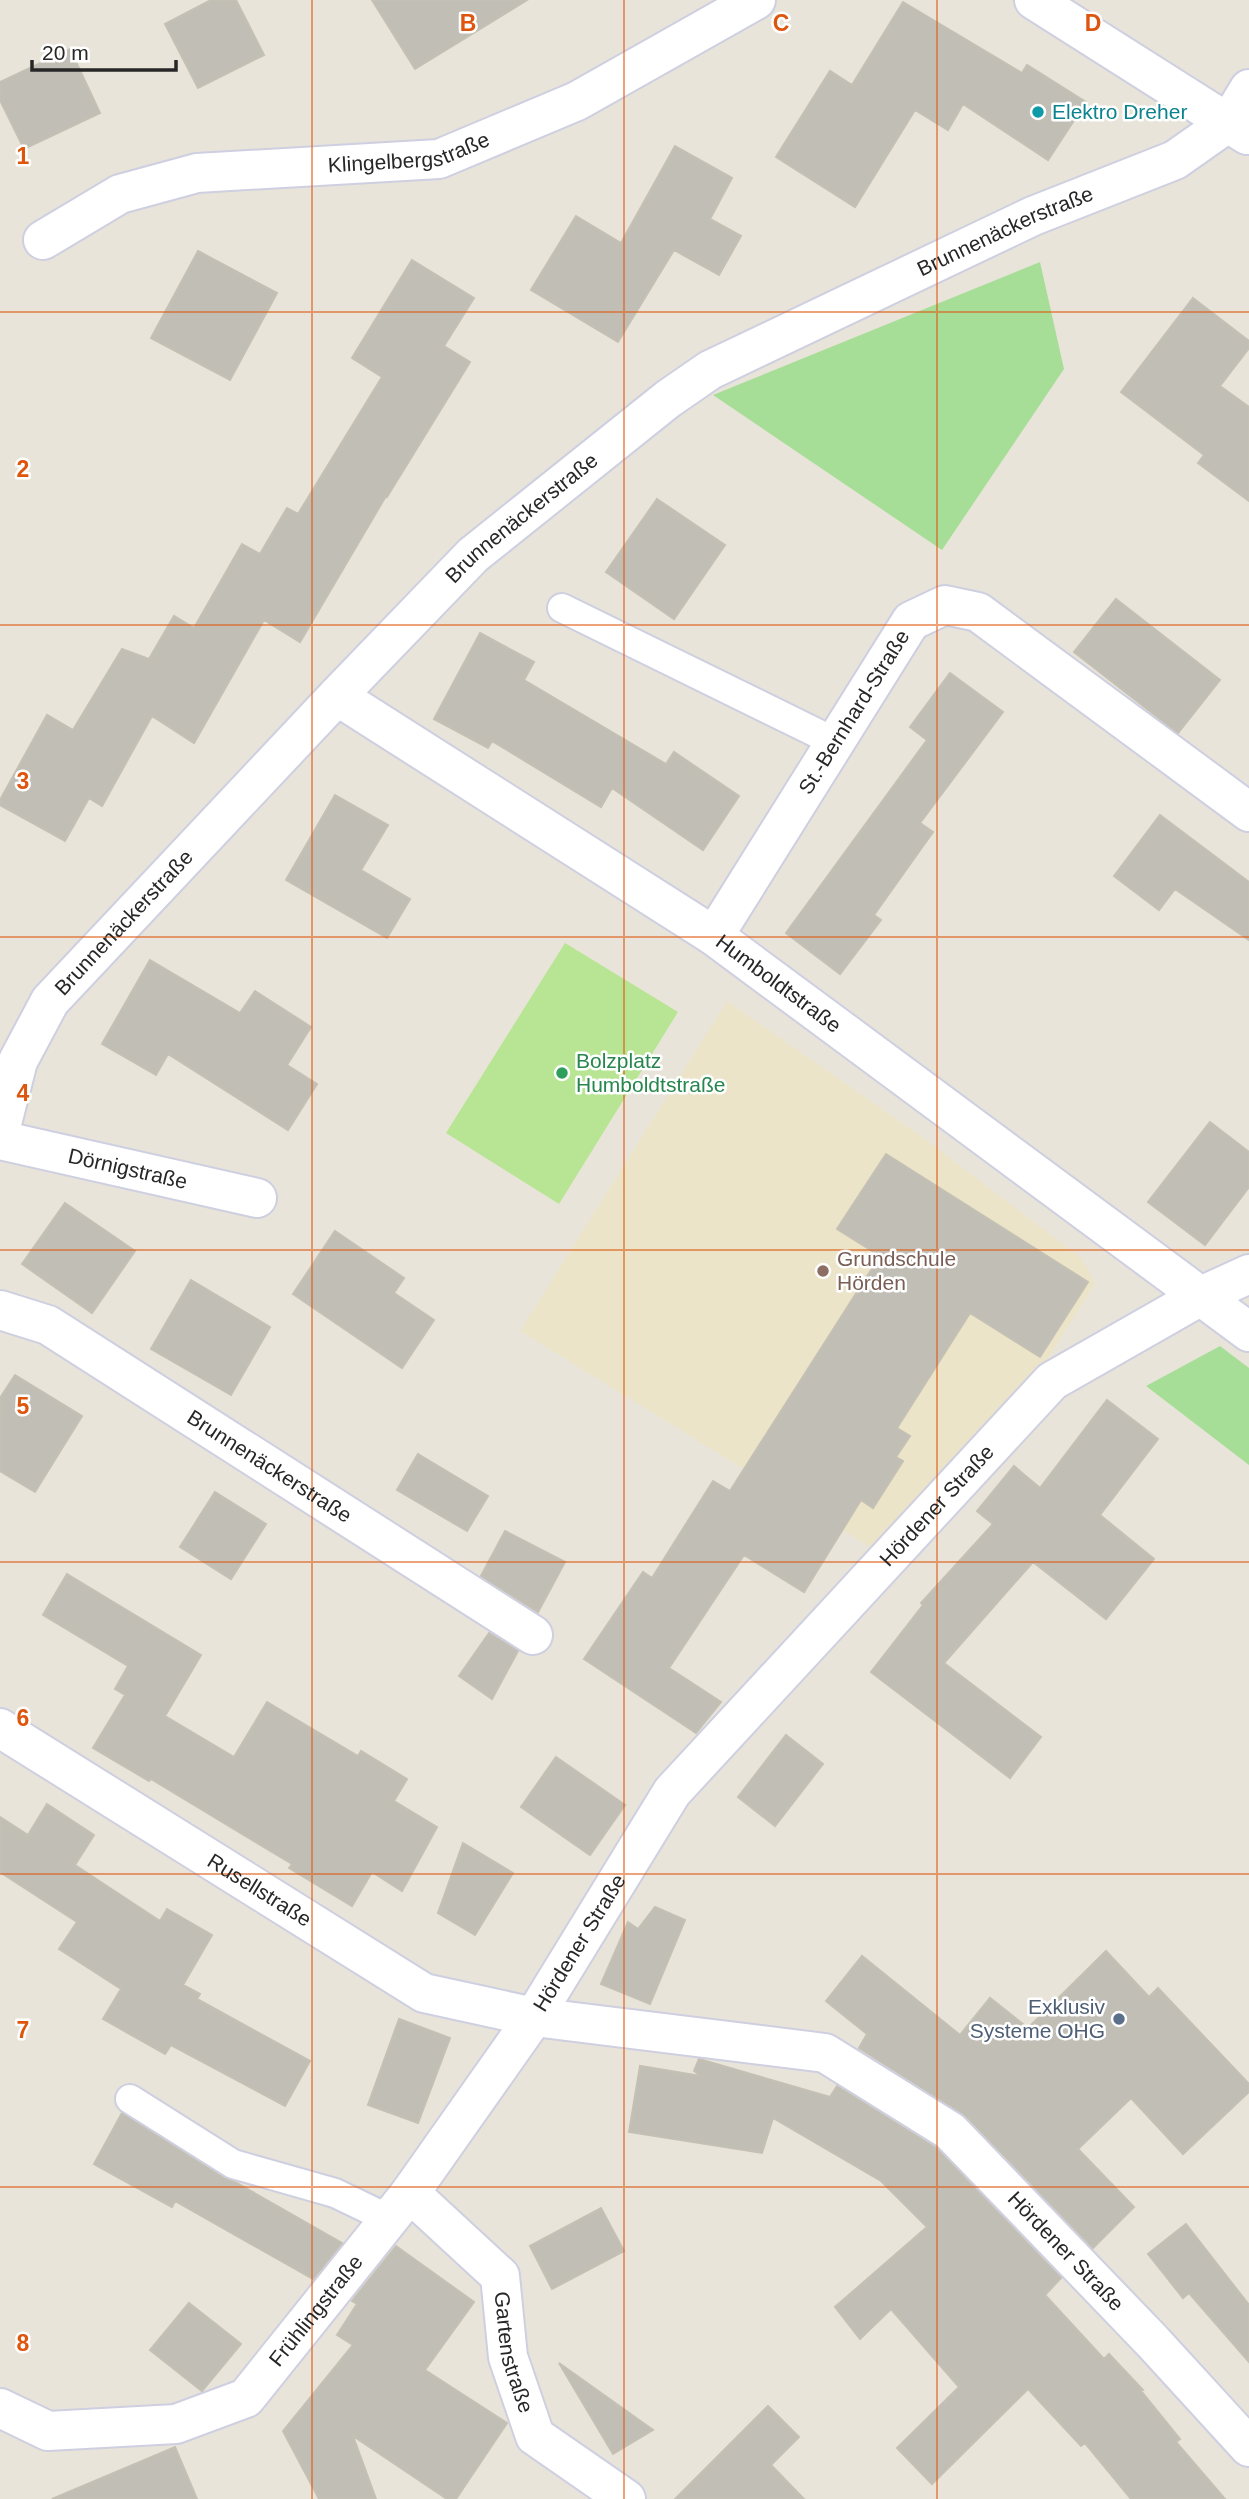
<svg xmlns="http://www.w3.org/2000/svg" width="1249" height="2499" font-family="Helvetica,sans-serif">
	<rect width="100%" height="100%" fill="#e9e4d9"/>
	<!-- education -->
	<path fill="#ebe4c8" d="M 727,1001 L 922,1137 L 1081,1258 L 1095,1283 L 1046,1362 L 875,1550 L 520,1331 Z"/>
	<!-- green -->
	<path fill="#a7de97" d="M 1040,262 L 1064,369 L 942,550 L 713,395 Z
		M 1220,1346 L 1249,1368 L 1249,1465 L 1146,1386 Z"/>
	<!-- pitch -->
	<path fill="#b8e593" d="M 565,943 L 678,1012 L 559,1204 L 446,1133 Z"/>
	<!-- building -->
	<path fill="#c1beb6" stroke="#c4c0b3" stroke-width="2" d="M 211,0 L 236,0 L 264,55 L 198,88 L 165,24 Z
		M 372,0 L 527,0 L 415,69 Z
		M 903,2 L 1022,73 L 1027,65 L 1086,102 L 1048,160 L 963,104 L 948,130 L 915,110 L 855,207 L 776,157 L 830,71 L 852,85 Z
		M 70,49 L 100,113 L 24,149 L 0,100 L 0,82 Z
		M 675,146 L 732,178 L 710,219 L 741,236 L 719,275 L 674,250 L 618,342 L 531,290 L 576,216 L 621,243 Z
		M 198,251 L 277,293 L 230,380 L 151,338 Z
		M 412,260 L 474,298 L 444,346 L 470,362 L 387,497 L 386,496 L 300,642 L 264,620 L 194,743 L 152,716 L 102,806 L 89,798 L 65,841 L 0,805 L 0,800 L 47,715 L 73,730 L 122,649 L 149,659 L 174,616 L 194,628 L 242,544 L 260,554 L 287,508 L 298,514 L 382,377 L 352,358 Z
		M 1193,298 L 1249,341 L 1249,348 L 1220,386 L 1249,407 L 1249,501 L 1198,463 L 1204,455 L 1121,392 Z
		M 657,499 L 725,545 L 674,619 L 606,572 Z
		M 1116,599 L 1220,680 L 1178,733 L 1074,652 Z
		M 480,633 L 534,662 L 524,680 L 666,764 L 674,752 L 739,796 L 703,850 L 612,788 L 601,807 L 492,741 L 488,748 L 434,719 Z
		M 950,673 L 1003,712 L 920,823 L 933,832 L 874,915 L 881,920 L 840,974 L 786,933 L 927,740 L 910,727 Z
		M 335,795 L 388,825 L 361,870 L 410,899 L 387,938 L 286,880 Z
		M 1160,815 L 1249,882 L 1249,940 L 1175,889 L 1159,910 L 1114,876 Z
		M 150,960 L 240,1013 L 255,991 L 311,1027 L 287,1065 L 317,1084 L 288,1130 L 168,1054 L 156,1075 L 102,1044 Z
		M 1210,1122 L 1249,1152 L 1249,1187 L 1205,1245 L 1148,1202 Z
		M 886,1154 L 1088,1282 L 1040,1357 L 970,1313 L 897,1428 L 910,1436 L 896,1457 L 903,1461 L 873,1508 L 861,1500 L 804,1592 L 744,1555 L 669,1668 L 721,1702 L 696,1733 L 584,1659 L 643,1572 L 652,1578 L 713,1481 L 730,1491 L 880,1256 L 837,1229 Z
		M 65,1203 L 135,1251 L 92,1313 L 22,1264 Z
		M 335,1231 L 404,1278 L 394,1293 L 434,1320 L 402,1368 L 293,1294 Z
		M 191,1280 L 270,1327 L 231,1395 L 151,1349 Z
		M 15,1375 L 82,1416 L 35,1492 L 0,1471 L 0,1398 Z
		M 1107,1400 L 1158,1439 L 1100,1515 L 1154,1559 L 1106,1619 L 1033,1562 L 944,1663 L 1041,1737 L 1010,1778 L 871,1672 L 923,1605 L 921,1603 L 993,1524 L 977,1511 L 1014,1466 L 1040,1488 Z
		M 418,1454 L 488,1496 L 467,1531 L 397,1490 Z
		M 215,1492 L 266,1524 L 231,1579 L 180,1547 Z
		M 505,1531 L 565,1562 L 538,1612 L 481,1576 Z
		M 67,1574 L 201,1655 L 165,1716 L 234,1757 L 267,1702 L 358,1756 L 361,1751 L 407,1779 L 394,1801 L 437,1827 L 402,1891 L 372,1872 L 352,1906 L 289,1868 L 292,1864 L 151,1779 L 149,1781 L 93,1748 L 125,1695 L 115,1689 L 128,1666 L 43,1615 Z
		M 489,1633 L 518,1651 L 492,1699 L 459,1676 Z
		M 786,1735 L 823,1764 L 775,1826 L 738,1797 Z
		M 556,1757 L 625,1805 L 590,1855 L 521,1807 Z
		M 47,1804 L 94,1835 L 75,1865 L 160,1921 L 167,1909 L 212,1935 L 183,1985 L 200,1994 L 197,1999 L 310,2061 L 285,2106 L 171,2045 L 165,2054 L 103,2019 L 121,1989 L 59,1949 L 77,1922 L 0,1872 L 0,1817 L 28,1835 Z
		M 463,1843 L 513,1873 L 475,1935 L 438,1913 Z
		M 655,1907 L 685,1920 L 650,2004 L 601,1984 L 628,1922 L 638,1929 Z
		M 1106,1951 L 1149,1997 L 1158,1988 L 1249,2084 L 1249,2092 L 1183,2154 L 1131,2098 L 1078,2149 L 1134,2207 L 1093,2248 L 966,2116 L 859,2048 L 867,2034 L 826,2001 L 862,1956 L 960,2035 L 990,1998 L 1028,2028 Z
		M 399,2019 L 450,2038 L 418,2123 L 368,2105 Z
		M 699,2059 L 830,2097 L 837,2086 L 936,2148 L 1061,2278 L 1045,2295 L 1104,2359 L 1109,2354 L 1143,2390 L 1141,2391 L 1180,2439 L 1176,2442 L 1225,2499 L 1131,2499 L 1085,2443 L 1081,2446 L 1028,2389 L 932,2484 L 897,2448 L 959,2387 L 891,2309 L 860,2339 L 835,2307 L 927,2227 L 881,2181 L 773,2118 L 762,2153 L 629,2132 L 640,2066 L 701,2076 L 694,2071 Z
		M 122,2113 L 224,2178 L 235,2182 L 342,2243 L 313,2279 L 175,2201 L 172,2207 L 94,2164 Z
		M 601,2208 L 624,2251 L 552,2289 L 530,2246 Z
		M 1186,2224 L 1249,2305 L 1249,2362 L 1189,2293 L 1183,2298 L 1148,2254 Z
		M 396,2246 L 474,2302 L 425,2370 L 507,2423 L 456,2499 L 447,2499 L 353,2436 L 376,2499 L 319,2499 L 283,2431 L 353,2345 L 337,2335 L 357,2304 L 352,2301 Z
		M 189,2303 L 241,2344 L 202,2391 L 150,2350 Z
		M 559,2363 L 653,2430 L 613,2454 Z
		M 768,2406 L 799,2437 L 771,2465 L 804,2499 L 675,2499 Z
		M 175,2447 L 197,2499 L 52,2499 Z"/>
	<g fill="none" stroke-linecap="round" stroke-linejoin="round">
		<!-- lane casing -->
		<g stroke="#cecfe0" stroke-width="32">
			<path id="lane" d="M 562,608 L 835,742
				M 130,2099 L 233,2164 L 335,2193 L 389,2219"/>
		</g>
		<!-- street casing -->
		<g stroke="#cecfe0" stroke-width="42">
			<g id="street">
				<path d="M 1034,0 L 1247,135"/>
				<path id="s1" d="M 43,240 L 120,194 L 197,173 L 439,159 L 577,101 L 756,0"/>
				<path id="s2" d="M 337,696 L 714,936 L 1249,1332"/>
				<path id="s3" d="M 714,936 L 911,621 L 945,605 L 978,612 L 1249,812"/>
				<path id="s4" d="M 0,1131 L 18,1061 L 50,1001 L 337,696 L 473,555 L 668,399 L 710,370 L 1033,216 L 1175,160 L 1229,122 L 1249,89"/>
				<path id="s5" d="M 0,1140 L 257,1198"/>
				<path id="s6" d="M 0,1310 L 48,1325 L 533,1635"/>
				<path id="s7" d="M 0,1728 L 424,1993 L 534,2017 L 825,2053 L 950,2131 L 1153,2342 L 1249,2447"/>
				<path id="s8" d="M 410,2193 L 500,2276 L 508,2357 L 535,2436 L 626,2499"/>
				<path id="s9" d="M 0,2408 L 48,2431 L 176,2424 L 246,2398 L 410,2193 L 534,2017 L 672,1792 L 1052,1381 L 1201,1296 L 1249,1274"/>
			</g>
		</g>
		<!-- lane -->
		<use href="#lane" stroke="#fff" stroke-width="28"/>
		<!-- street -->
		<use href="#street" stroke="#fff" stroke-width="38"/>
	</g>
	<!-- grid -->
	<path fill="none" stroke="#de560d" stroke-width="2" stroke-opacity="0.55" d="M 312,0 L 312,2499M 624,0 L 624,2499M 937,0 L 937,2499M 0,312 L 1249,312M 0,625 L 1249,625M 0,937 L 1249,937M 0,1250 L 1249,1250M 0,1562 L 1249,1562M 0,1874 L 1249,1874M 0,2187 L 1249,2187"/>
	<!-- markers -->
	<circle fill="#0f9aa8" stroke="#fff" stroke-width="2.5" cx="1038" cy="112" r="7"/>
	<circle fill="#2e9e5b" stroke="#fff" stroke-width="2.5" cx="562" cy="1073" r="7"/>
	<circle fill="#8d6e63" stroke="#fff" stroke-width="2.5" cx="823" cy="1271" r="7"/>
	<circle fill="#5c6f8a" stroke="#fff" stroke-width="2.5" cx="1119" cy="2019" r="7"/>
	<g text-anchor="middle" stroke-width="5" stroke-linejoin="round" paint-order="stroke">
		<!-- culture labels -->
		<g font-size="21" fill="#0d838f" stroke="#fff" text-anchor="start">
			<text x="1052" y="119">Elektro Dreher</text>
		</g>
		<!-- street labels -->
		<g font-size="21" fill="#272727" stroke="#fff">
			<text dy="7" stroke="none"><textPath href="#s1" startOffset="383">Klingelbergstraße</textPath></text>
			<text dy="7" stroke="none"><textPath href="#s4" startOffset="1382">Brunnenäckerstraße</textPath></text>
			<text dy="7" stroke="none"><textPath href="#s4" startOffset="816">Brunnenäckerstraße</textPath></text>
			<text dy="7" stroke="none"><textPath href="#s3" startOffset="264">St.-Bernhard-Straße</textPath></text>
			<text dy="7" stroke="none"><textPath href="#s4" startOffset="248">Brunnenäckerstraße</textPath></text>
			<text dy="7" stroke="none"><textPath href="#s2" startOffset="527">Humboldtstraße</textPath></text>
			<text dy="7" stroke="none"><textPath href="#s5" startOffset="131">Dörnigstraße</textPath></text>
			<text dy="7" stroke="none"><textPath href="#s6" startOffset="313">Brunnenäckerstraße</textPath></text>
			<text dy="7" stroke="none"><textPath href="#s9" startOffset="1388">Hördener Straße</textPath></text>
			<text dy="7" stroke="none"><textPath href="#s7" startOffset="306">Rusellstraße</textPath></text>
			<text dy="7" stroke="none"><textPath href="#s9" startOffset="821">Hördener Straße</textPath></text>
			<text dy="7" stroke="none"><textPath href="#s7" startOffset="1220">Hördener Straße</textPath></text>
			<text dy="7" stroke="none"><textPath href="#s9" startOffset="368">Frühlingstraße</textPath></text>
			<text dy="7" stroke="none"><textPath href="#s8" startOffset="200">Gartenstraße</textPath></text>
		</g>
		<!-- leisure labels -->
		<g font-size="21" fill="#27864d" stroke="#fff" text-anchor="start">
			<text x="576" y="1068">Bolzplatz<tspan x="576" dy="24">Humboldtstraße</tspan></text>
		</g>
		<!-- education labels -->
		<g font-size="21" fill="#785e54" stroke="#fff" text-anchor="start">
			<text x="837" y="1266">Grundschule<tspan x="837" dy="24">Hörden</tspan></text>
		</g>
		<!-- service labels -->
		<g font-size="21" fill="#4e5e75" stroke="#fff" text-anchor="end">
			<text x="1105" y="2014">Exklusiv<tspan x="1105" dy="24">Systeme OHG</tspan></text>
		</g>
	</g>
	<g font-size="23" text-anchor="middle" font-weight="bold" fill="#de560d" stroke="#fff" stroke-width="5" stroke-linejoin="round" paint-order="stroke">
		<text x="468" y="31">B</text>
		<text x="781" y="31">C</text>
		<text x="1093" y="31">D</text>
		<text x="23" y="164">1</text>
		<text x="23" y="477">2</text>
		<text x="23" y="789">3</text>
		<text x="23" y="1101">4</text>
		<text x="23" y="1414">5</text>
		<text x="23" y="1726">6</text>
		<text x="23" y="2038">7</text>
		<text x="23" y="2351">8</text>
	</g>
	<!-- scale -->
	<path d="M32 60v10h144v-10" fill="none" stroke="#272727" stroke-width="3.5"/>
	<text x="42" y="60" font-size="21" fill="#272727" stroke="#ffffff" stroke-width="5" paint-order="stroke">20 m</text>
</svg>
